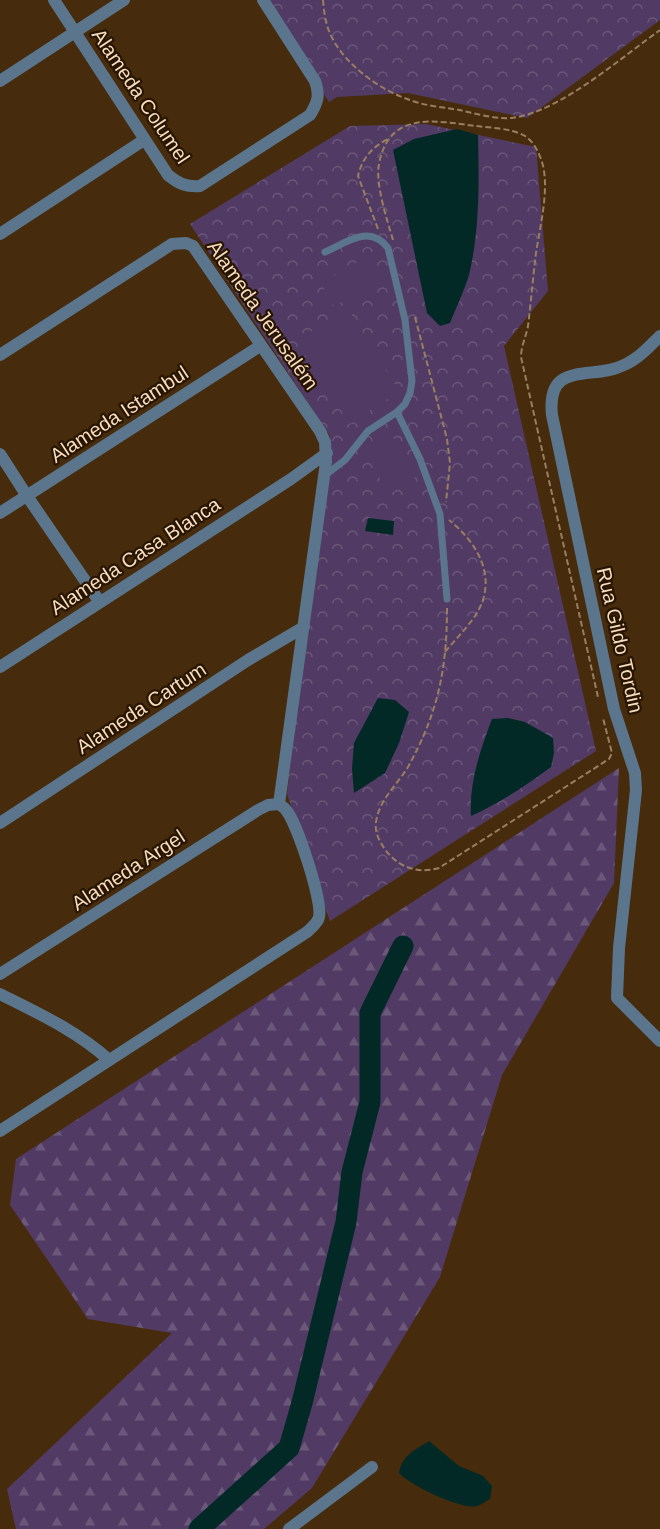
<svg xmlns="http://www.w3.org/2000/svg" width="660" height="1529" font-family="Helvetica,sans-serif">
	<defs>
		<pattern id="forest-firs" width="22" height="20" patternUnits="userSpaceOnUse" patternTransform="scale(1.5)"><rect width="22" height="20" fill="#513b65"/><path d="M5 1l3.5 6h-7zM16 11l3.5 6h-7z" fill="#6b5779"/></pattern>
		<pattern id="park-crowns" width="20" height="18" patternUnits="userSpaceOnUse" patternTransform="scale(1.5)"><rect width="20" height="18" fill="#513b65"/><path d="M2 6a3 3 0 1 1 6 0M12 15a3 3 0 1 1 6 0" fill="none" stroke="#6b5779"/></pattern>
	</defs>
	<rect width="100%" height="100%" fill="#462c0d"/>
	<!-- forest -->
	<path fill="url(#forest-firs)" d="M 619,768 L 614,883 L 502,1075 L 440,1277 L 312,1488 L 264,1529 L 16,1529 L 7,1489 L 172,1333 L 88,1319 L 10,1205 L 16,1159 Z"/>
	<!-- park -->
	<path fill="url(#park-crowns)" d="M 263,0 L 660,0 L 660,20 L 527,118 L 408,93 L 337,97 L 329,102 Z
		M 426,124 L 536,147 L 548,291 L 504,346 L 596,751 L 330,921 L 287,794 L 330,436 L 190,224 L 350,126 Z"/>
	<!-- garden -->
	<path fill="#513b65" d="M 366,257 L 379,280 L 334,306 L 321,283 Z
		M 348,309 L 399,391 L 350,424 L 296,341 Z
		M 390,433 L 417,476 L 390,494 L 363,451 Z"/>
	<!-- water -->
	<path fill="#022926" d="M 457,129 L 478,135 C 479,182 480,229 469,275 C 464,291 456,308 450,323 L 440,326 L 427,313 L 393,150 L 414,139 Z
		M 368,518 L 394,521 L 393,535 L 365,531 Z
		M 378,698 L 395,700 L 409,712 L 399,743 L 385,773 L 354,793 L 352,769 L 354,743 Z
		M 508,718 L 525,722 L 553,738 L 554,753 L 551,767 C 525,786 500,803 471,816 C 469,782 480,751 492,719 Z
		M 429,1441 L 459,1466 L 483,1476 L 492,1486 L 490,1499 C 486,1501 481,1505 477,1506 C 461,1510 410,1485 399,1473 C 402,1455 415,1450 429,1441 Z"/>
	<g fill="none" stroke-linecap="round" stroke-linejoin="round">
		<!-- river -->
		<path stroke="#022926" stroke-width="21" d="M 199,1529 L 289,1448 L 302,1403 L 346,1222 L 352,1172 L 370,1102 L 370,1013 L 403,946"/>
		<!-- path -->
		<path stroke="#997e61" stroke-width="2" stroke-dasharray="6 3" stroke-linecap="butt" d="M 323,0 C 324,10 325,22 329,31 C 341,62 379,90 410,100 C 425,106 443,107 459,110 C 479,114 501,122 522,116 C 567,105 621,58 660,30
			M 378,229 L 358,176 C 362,158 373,146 390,138
			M 393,240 C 387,220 375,183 379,164 C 389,110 436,121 476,126 C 491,128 511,128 525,136 C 534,142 539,153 542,162 C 550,188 540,226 536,253 C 533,277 531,302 528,326 C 526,337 521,346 521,357 L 598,697
			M 415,317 L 447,439 L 450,463 L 446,502
			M 447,608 C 447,669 438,713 408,767 C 397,785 379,800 376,822 C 375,830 377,836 381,843 C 393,865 415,875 439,868 L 609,759 L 612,753 L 603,718
			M 445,652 C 455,640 466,629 475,616 C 499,580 479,544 449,520"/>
		<!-- service -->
		<path stroke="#5b758d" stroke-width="7" d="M 397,412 L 420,459 L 440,514 L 447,599
			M 324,476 L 345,460 L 368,431 L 397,412 L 405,404 L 410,393 L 412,381 L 405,320 L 388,248 C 370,224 347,242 325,252"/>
		<!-- minor -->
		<path stroke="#5b758d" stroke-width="12" d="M 54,0 L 168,175 C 179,184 186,187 200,186 L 310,115 C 318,102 320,95 315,81 L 263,0
			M 0,81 L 124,0
			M 0,234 L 144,140
			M 660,336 C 649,347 638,359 624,365 C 593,381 546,359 552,415 L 614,709 L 635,773 L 636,790 L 619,948 L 617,998 L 660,1041
			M 0,355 L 172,244 L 186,243 L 193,246 L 320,431 L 325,442 L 326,462 L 279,804
			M 0,454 L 27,496 L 99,601
			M 0,513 L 260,346
			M 0,667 L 291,479 L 327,453
			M 0,823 L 248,660 L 304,627
			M 0,974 L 258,810 L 268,805 L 279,804
			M 0,994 C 38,1013 77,1031 109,1060
			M 0,1131 L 307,932 C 311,928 318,923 319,917 C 323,902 297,823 286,810 C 284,807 281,806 279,804
			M 289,1529 L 372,1467"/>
	</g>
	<g text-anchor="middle" stroke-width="4.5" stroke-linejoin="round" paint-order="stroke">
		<!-- street labels -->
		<g font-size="20" fill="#f6dbbf" stroke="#281500">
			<text transform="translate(141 96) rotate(56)" y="7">Alameda Columel</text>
			<text transform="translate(263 315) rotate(55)" y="7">Alameda Jerusalém</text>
			<text transform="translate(119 414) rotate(-33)" y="7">Alameda Istambul</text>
			<text transform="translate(135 556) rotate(-33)" y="7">Alameda Casa Blanca</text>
			<text transform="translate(620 640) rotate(77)" y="7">Rua Gildo Tordin</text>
			<text transform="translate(141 708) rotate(-33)" y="7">Alameda Cartum</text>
			<text transform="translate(128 870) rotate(-33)" y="7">Alameda Argel</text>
		</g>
	</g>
</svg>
